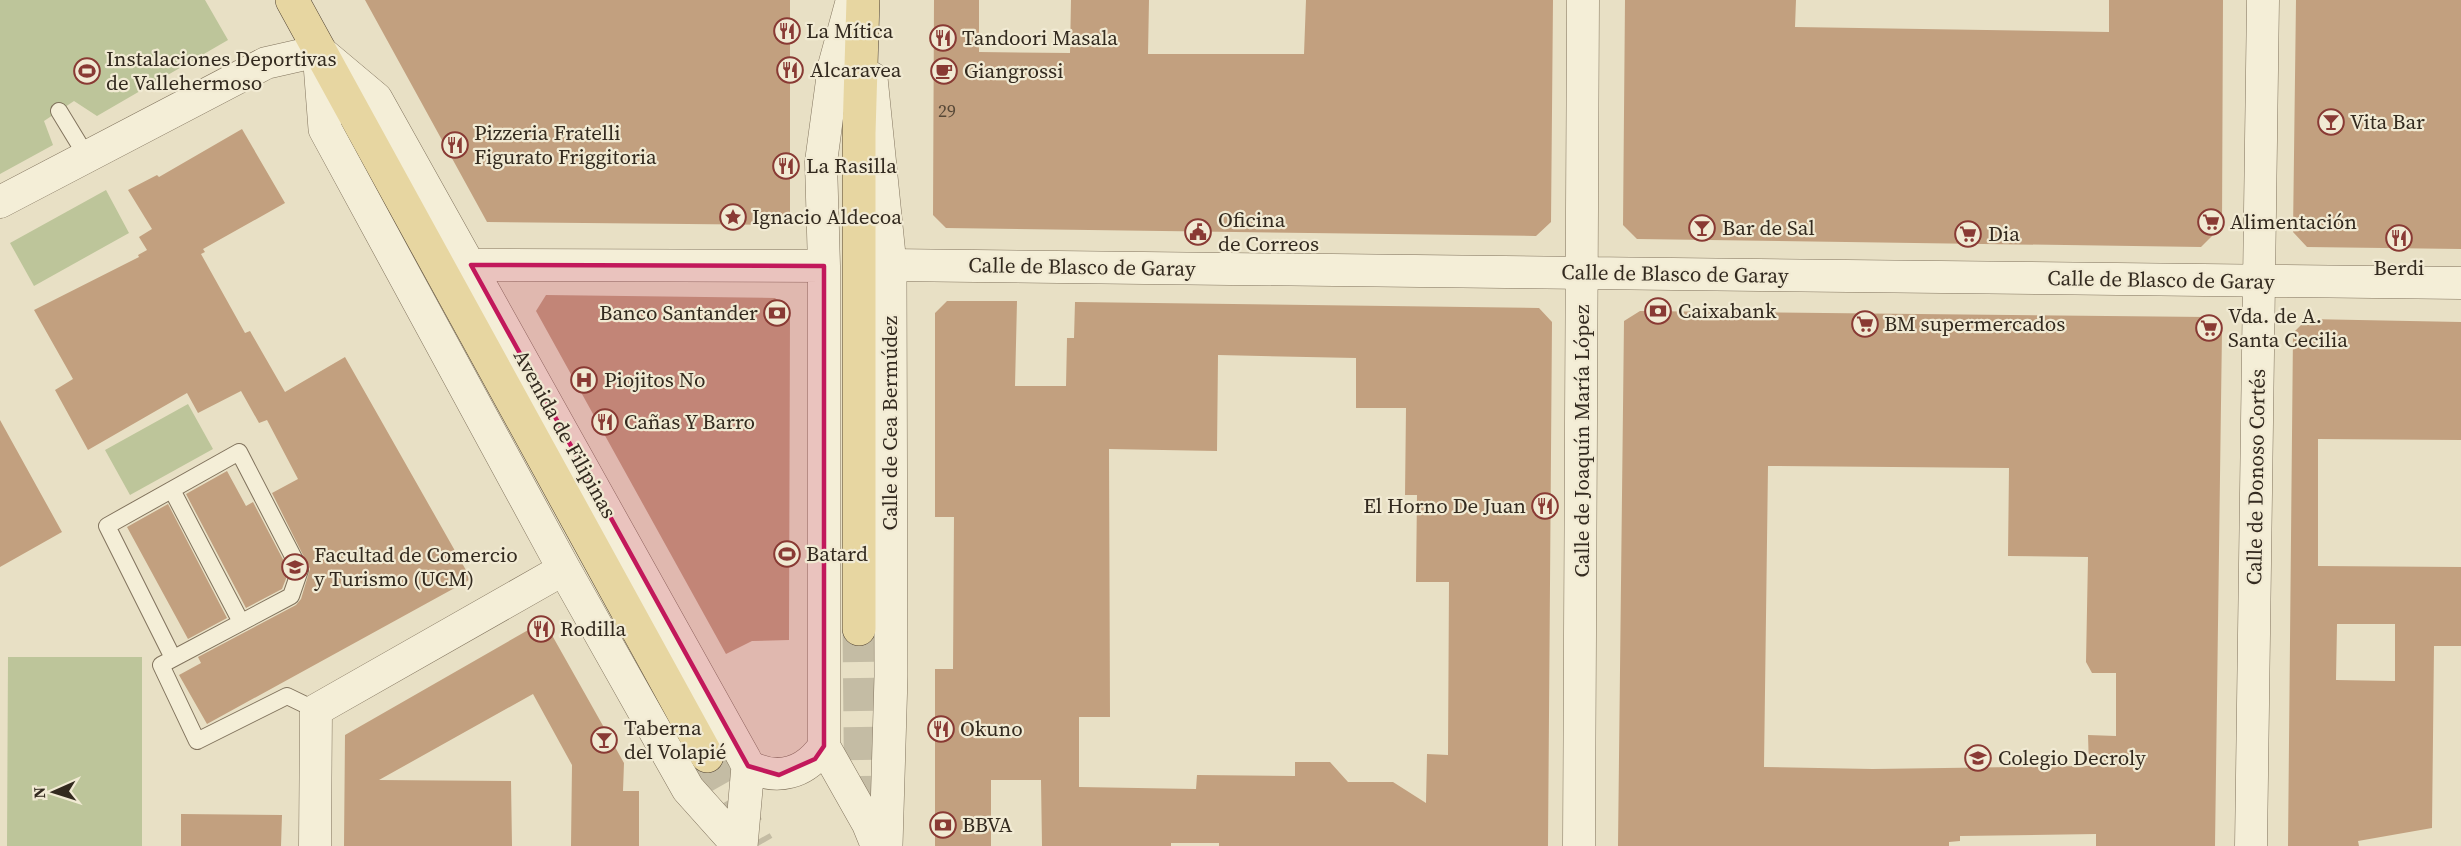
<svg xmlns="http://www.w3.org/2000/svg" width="2461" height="846" font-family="'Source Serif 4',serif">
	<rect width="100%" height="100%" fill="#e8e0c5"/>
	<!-- pitch -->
	<path fill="#bdc59a" d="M 0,0 L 205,0 L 228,40 L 97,116 L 74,101 L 44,121 L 53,145 L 0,174 Z
		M 106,190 L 129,233 L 34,286 L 10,243 Z
		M 188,404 L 213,449 L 130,495 L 105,450 Z
		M 8,657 L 142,657 L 142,846 L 7,846 Z"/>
	<!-- building -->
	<path fill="#c2a07f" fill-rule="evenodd" d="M 365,0 L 790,0 L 790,213 L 777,225 L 487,222 Z
		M 934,0 L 979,0 L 979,52 L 1070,53 L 1071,0 L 1149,0 L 1148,54 L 1304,54 L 1306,0 L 1553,0 L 1551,222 L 1536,236 L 946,228 L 933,215 Z
		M 1625,0 L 1796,0 L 1795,27 L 2109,32 L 2109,0 L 2223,0 L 2222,226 L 2201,247 L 1637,239 L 1623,225 Z
		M 2296,0 L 2461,0 L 2461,249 L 2307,247 L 2293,232 Z
		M 242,129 L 285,203 L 203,249 L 205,252 L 201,254 L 245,333 L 250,331 L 285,392 L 345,357 L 471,579 L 207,724 L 179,675 L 201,663 L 198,657 L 296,605 L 301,599 L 310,569 L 272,493 L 298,479 L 267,420 L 259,423 L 241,391 L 198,413 L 187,393 L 88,450 L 55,390 L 73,379 L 34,310 L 139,257 L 138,255 L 147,250 L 139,237 L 152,229 L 128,190 L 157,175 L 159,177 Z
		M 546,295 L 775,298 L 790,311 L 789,640 L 752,641 L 726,654 L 536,311 Z
		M 947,301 L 1017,301 L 1015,386 L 1066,386 L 1067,338 L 1074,338 L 1075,302 L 1539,308 L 1552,322 L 1548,846 L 1219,846 L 1219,843 L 1171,843 L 1171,846 L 1042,846 L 1041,780 L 991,780 L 991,846 L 935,846 L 935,669 L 953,669 L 954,517 L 935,517 L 935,313 ZM 1218,355 L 1356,358 L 1356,408 L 1406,408 L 1405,495 L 1417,495 L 1416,582 L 1449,582 L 1448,755 L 1427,754 L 1426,803 L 1393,782 L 1348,782 L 1330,762 L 1295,762 L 1295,776 L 1197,775 L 1196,789 L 1079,787 L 1079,717 L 1110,717 L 1109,449 L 1217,451 Z
		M 1640,311 L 2207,317 L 2222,330 L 2215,846 L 2096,846 L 2096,834 L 1960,836 L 1960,841 L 1949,842 L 1949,846 L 1618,846 L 1624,321 ZM 1768,466 L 2009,468 L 2008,556 L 2088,557 L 2086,662 L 2092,673 L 2116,673 L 2116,736 L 2088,735 L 2089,766 L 1873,769 L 1764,767 Z
		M 2307,319 L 2461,322 L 2461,440 L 2318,439 L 2318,566 L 2461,567 L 2461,646 L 2434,646 L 2432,828 L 2358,841 L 2359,846 L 2288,846 L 2293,333 ZM 2337,624 L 2395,624 L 2395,681 L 2336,680 Z
		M 0,420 L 62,532 L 0,567 Z
		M 227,471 L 246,506 L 253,502 L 289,571 L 282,589 L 246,608 L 186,494 Z
		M 168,504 L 227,618 L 188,639 L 127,527 Z
		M 544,621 L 624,763 L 623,791 L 639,791 L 639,846 L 571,846 L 572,765 L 533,694 L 379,780 L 511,781 L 512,846 L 344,846 L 345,735 Z
		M 181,814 L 282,815 L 281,846 L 181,846 Z"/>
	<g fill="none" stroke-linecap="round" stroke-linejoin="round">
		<!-- primary-tunnel -->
		<path stroke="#c4bca4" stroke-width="33" stroke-dasharray="33 16" stroke-linecap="butt" d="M 859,629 L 861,823
			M 707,756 L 758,846"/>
		<!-- service casing -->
		<g stroke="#81735d" stroke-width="18">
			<path id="service" d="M 59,111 L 87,157
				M 172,490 L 241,622
				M 173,658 L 107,526 L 239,452 L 300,570 L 291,596 L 161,665 L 197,741 L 287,696 L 316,710"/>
		</g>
		<!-- minor casing -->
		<g stroke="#81735d" stroke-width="33">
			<path id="minor" d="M 0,202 L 266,63 L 319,51
				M 471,265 L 824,266
				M 890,265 L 2461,283
				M 824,746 L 868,824 L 877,846
				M 748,766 C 777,781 805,774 824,746 L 824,266 L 821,162 L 834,66 L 852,0
				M 315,846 L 316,710 L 564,569
				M 1579,846 L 1583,0
				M 2251,846 L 2263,0"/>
		</g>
		<!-- tertiary casing -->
		<g stroke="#81735d" stroke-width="34">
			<path id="tertiary" d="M 319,51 L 325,129 L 564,569 L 688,789 L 739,846
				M 320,52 L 376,99 L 744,758 L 748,766 L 741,846
				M 871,78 L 890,265 L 891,676 L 886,846"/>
		</g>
		<!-- primary casing -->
		<g stroke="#4f4131" stroke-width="34">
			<path id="primary" d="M 292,0 L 707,756
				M 859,629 L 859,133 L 863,0"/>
		</g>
		<!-- service -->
		<use href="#service" stroke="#f4eed7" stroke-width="16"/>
		<!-- minor -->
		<use href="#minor" stroke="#f4eed7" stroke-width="32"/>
		<!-- tertiary -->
		<use href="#tertiary" stroke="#f4eed7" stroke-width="33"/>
		<!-- primary -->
		<use href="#primary" stroke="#e7d6a1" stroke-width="33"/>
	</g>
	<!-- marked area -->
	<path fill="#c2185b" fill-opacity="0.2" stroke="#c2185b" stroke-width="4.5" stroke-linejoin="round" d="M 471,265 L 824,266 L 824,746 L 815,759 L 779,775 L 748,766 Z"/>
	<!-- icons -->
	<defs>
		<g id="restaurant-ring" transform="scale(1.35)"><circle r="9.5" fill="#f1ead3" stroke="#893a34" stroke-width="1.5"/><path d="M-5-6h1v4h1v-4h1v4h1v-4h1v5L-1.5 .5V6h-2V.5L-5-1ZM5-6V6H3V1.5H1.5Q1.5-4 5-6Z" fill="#893a34"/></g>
		<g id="stadium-ring" transform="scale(1.35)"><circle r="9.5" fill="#f1ead3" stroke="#893a34" stroke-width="1.5"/><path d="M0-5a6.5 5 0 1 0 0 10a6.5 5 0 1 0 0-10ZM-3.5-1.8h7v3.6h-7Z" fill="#893a34"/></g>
		<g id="cafe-ring" transform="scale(1.35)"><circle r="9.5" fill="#f1ead3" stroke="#893a34" stroke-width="1.5"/><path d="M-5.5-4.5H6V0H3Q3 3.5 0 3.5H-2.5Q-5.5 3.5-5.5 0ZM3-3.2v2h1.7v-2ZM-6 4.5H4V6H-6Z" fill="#893a34"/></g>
		<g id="bar-ring" transform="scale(1.35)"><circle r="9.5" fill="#f1ead3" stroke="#893a34" stroke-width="1.5"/><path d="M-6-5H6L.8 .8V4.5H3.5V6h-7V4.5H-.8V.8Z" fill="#893a34"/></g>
		<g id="sight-ring" transform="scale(1.35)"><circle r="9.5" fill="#f1ead3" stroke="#893a34" stroke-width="1.5"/><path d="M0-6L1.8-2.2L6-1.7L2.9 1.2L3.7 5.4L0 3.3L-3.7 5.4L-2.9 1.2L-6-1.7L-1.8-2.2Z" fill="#893a34"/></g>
		<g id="supermarket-ring" transform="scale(1.35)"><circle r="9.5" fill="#f1ead3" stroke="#893a34" stroke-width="1.5"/><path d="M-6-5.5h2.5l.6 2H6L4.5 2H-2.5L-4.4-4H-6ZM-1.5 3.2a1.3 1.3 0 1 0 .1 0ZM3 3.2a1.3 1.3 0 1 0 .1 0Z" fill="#893a34"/></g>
		<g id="civic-ring" transform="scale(1.35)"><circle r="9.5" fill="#f1ead3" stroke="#893a34" stroke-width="1.5"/><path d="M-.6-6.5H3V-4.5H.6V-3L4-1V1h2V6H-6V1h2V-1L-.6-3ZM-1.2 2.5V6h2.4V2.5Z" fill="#893a34"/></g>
		<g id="bank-ring" transform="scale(1.35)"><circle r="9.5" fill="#f1ead3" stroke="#893a34" stroke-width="1.5"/><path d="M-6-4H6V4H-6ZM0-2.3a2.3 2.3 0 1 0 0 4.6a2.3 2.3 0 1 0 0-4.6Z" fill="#893a34"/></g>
		<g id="hospital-ring" transform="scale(1.35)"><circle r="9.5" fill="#f1ead3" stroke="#893a34" stroke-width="1.5"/><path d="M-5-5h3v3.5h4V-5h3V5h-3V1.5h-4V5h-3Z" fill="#893a34"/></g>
		<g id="university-ring" transform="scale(1.35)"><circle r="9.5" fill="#f1ead3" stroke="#893a34" stroke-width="1.5"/><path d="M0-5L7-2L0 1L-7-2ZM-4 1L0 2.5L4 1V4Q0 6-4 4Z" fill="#893a34"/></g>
		<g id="school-ring" transform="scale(1.35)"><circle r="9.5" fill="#f1ead3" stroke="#893a34" stroke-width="1.5"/><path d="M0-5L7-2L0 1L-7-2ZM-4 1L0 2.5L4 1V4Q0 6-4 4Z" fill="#893a34"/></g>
	</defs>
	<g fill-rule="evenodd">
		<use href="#restaurant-ring" x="787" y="31"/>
		<use href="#restaurant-ring" x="943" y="38"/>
		<use href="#restaurant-ring" x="790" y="70"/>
		<use href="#stadium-ring" x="87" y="71"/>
		<use href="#cafe-ring" x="944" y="71"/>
		<use href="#bar-ring" x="2331" y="122"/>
		<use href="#restaurant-ring" x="455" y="145"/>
		<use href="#restaurant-ring" x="786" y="166"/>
		<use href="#sight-ring" x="733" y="217"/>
		<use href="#supermarket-ring" x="2211" y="222"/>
		<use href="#bar-ring" x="1702" y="228"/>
		<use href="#civic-ring" x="1198" y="232"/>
		<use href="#supermarket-ring" x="1968" y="234"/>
		<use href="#restaurant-ring" x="2399" y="238"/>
		<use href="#bank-ring" x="1658" y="311"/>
		<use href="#bank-ring" x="777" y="313"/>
		<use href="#supermarket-ring" x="1865" y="324"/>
		<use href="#supermarket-ring" x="2209" y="328"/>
		<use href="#hospital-ring" x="584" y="380"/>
		<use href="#restaurant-ring" x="605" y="422"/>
		<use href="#restaurant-ring" x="1545" y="506"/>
		<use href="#stadium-ring" x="787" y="554"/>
		<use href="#university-ring" x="295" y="567"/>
		<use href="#restaurant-ring" x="541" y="629"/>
		<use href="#restaurant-ring" x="941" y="729"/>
		<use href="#bar-ring" x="604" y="740"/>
		<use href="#school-ring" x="1978" y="758"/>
		<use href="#bank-ring" x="943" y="825"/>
	</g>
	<g text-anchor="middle" stroke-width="4.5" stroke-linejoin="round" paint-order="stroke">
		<!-- number labels -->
		<g font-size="18" fill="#574837">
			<text x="947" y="117">29</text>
		</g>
		<!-- poi labels -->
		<g font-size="21" fill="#332a1f" stroke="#f1ead3" text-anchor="start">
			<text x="806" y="38">La Mítica</text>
			<text x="962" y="45">Tandoori Masala</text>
			<text x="106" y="66">Instalaciones Deportivas<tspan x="106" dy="24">de Vallehermoso</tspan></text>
			<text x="810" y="77">Alcaravea</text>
			<text x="964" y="78">Giangrossi</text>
			<text x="2350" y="129">Vita Bar</text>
			<text x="474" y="140">Pizzeria Fratelli<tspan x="474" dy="24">Figurato Friggitoria</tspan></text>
			<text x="806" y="173">La Rasilla</text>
			<text x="752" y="224">Ignacio Aldecoa</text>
			<text x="1218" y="227">Oficina<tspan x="1218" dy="24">de Correos</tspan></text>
			<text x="2230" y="229">Alimentación</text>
			<text x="1722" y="235">Bar de Sal</text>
			<text x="1988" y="241">Dia</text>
			<text x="2399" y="275" text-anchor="middle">Berdi</text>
			<text x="1678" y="318">Caixabank</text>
			<text x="758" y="320" text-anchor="end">Banco Santander</text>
			<text x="2228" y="323">Vda. de A.<tspan x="2228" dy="24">Santa Cecilia</tspan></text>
			<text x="1884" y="331">BM supermercados</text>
			<text x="604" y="387">Piojitos No</text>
			<text x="624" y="429">Cañas Y Barro</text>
			<text x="1526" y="513" text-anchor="end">El Horno De Juan</text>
			<text x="806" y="561">Batard</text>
			<text x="314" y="562">Facultad de Comercio<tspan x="314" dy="24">y Turismo (UCM)</tspan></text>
			<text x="560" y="636">Rodilla</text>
			<text x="624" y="735">Taberna<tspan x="624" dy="24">del Volapié</tspan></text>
			<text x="960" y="736">Okuno</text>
			<text x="1998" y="765">Colegio Decroly</text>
			<text x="962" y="832">BBVA</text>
		</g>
		<!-- street labels -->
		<g font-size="21" fill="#332a1f" stroke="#f1ead3">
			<text transform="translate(1082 267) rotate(1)" y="7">Calle de Blasco de Garay</text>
			<text transform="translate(1675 274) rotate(1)" y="7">Calle de Blasco de Garay</text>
			<text transform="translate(2161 280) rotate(1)" y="7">Calle de Blasco de Garay</text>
			<text transform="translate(890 423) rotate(-90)" y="7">Calle de Cea Bermúdez</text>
			<text transform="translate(565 434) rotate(61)" y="7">Avenida de Filipinas</text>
			<text transform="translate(1582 441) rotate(-90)" y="7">Calle de Joaquín María López</text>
			<text transform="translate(2256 477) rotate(-89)" y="7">Calle de Donoso Cortés</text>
		</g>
	</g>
	<!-- north arrow -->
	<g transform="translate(54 792) rotate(267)" stroke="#f1ead3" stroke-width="4.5" paint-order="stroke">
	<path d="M0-4.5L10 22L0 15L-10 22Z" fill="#332a1f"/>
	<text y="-9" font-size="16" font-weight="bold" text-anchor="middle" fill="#332a1f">N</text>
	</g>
</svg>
